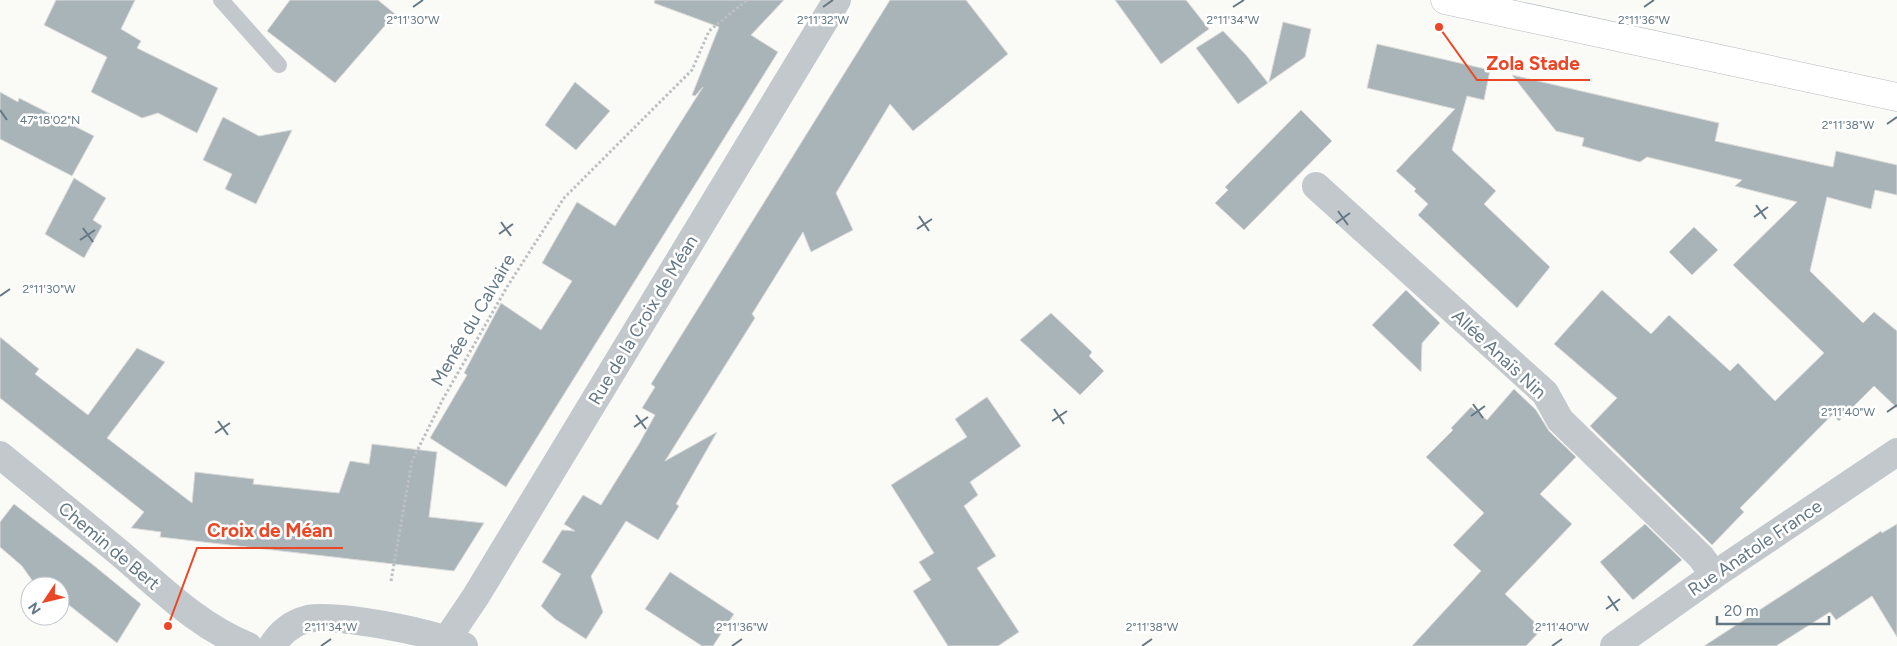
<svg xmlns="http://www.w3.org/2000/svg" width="1897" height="646" font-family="Figtree,sans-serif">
	<rect width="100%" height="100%" fill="#fafaf7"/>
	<!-- building -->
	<path fill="#a9b4b9" stroke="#dcdbd9" d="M 56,0 L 135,0 L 121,29 L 141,41 L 137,48 L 218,88 L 197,133 L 158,113 L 142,118 L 91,92 L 107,57 L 44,25 Z
		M 290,0 L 378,0 L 395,14 L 335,83 L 267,31 Z
		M 655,0 L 784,0 L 751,35 L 778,52 L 506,487 L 430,438 L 467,375 L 464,373 L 501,303 L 541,330 L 572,281 L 542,263 L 577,202 L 615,226 L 703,87 L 695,96 L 692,95 L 719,27 L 654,3 Z
		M 890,0 L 966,0 L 1008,54 L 913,131 L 890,104 L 836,193 L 853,230 L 811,252 L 803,232 L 752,314 L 755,318 L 665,461 L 717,432 L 676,504 L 679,506 L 658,540 L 626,521 L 591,576 L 603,612 L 586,639 L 555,619 L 541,606 L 561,574 L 542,562 L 562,530 L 575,531 L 564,524 L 583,495 L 601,505 L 639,444 L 655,415 L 642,408 L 655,387 L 651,384 Z
		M 1115,0 L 1186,0 L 1209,29 L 1161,64 Z
		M 1283,22 L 1311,29 L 1305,57 L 1269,82 Z
		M 1223,31 L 1246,55 L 1268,83 L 1238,104 L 1196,48 Z
		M 1377,44 L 1490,70 L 1484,100 L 1467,96 L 1452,150 L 1496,191 L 1484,204 L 1550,267 L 1517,308 L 1418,215 L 1428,204 L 1414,191 L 1416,189 L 1396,171 L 1455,109 L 1367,88 Z
		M 1512,75 L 1719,123 L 1715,141 L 1833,167 L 1836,151 L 1897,165 L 1897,195 L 1875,190 L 1871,209 L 1827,197 L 1810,271 L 1863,323 L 1874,312 L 1897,331 L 1897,408 L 1874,386 L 1839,421 L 1832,415 L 1740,508 L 1744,512 L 1712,545 L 1590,426 L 1617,398 L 1554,344 L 1602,290 L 1651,334 L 1669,315 L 1730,371 L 1738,363 L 1775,401 L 1824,353 L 1733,265 L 1797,202 L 1735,186 L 1742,180 L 1647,157 L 1640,162 L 1582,146 L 1584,138 L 1556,131 Z
		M 575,82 L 610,111 L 576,150 L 545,125 Z
		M 0,92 L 18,102 L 19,98 L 94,136 L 72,176 L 0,139 Z
		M 1301,110 L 1332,141 L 1244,230 L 1215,203 L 1228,190 L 1225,187 Z
		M 223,117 L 259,136 L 292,130 L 256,204 L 225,189 L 232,174 L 203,160 Z
		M 74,178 L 106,198 L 93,220 L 102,226 L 84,258 L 45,234 Z
		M 1694,227 L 1718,250 L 1692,275 L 1669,252 Z
		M 1406,290 L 1440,323 L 1422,343 L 1421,372 L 1372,325 Z
		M 1051,313 L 1092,352 L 1089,356 L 1104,371 L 1080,395 L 1020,340 Z
		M 0,337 L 39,369 L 35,374 L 88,415 L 137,348 L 165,362 L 107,438 L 192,503 L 195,472 L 254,479 L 253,484 L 339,493 L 350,461 L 369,464 L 372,444 L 437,452 L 429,517 L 484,523 L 454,571 L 160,537 L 161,532 L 131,528 L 144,512 L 0,398 Z
		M 1514,389 L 1536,410 L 1549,431 L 1576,457 L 1540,494 L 1572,524 L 1505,594 L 1542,629 L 1526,646 L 1412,646 L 1481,571 L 1453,545 L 1484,513 L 1426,457 L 1453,430 L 1451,428 L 1471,407 L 1487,420 Z
		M 987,397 L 1021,446 L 970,482 L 978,495 L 964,506 L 996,556 L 977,568 L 1019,632 L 998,646 L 948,646 L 913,591 L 931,580 L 919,562 L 934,553 L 891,485 L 967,437 L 955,419 Z
		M 14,504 L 92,564 L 141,604 L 117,643 L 60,598 L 60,586 L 36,586 L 22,566 L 0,547 L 0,522 Z
		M 1645,524 L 1682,560 L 1633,600 L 1600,562 Z
		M 1897,524 L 1897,637 L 1872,596 L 1836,620 L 1830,612 L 1776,646 L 1704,646 L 1881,531 L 1882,533 Z
		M 670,572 L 734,614 L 713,646 L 702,646 L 645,609 Z"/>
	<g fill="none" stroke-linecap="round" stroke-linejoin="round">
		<!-- secondary casing -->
		<g stroke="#b4bcc0" stroke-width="29">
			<path id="secondary" d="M 1445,0 L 1897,97"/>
		</g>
		<!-- path -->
		<path stroke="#bcc0c3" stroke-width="3" stroke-dasharray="2.5 2.5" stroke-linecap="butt" d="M 391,581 L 412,461 L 443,399 L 507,287 L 564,198 L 692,70 L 709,31 L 747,0"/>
		<!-- lane -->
		<path stroke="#c2c8cb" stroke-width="16" d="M 221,0 L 279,65"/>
		<!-- street -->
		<path stroke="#c2c8cb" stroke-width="28" d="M 1316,186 L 1545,393 L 1560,420 L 1701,557 L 1714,575
			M 0,455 C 39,487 77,518 116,550 C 158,585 197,626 248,646
			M 447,639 L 476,596 L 837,0
			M 272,646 C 280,633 292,623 308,619 C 322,616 337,619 351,620 C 389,625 427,632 464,646
			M 1614,646 L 1714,575 L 1897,452"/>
		<!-- secondary -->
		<use href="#secondary" stroke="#fff" stroke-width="28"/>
	</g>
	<!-- ticks -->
	<path fill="none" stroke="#637884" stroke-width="2" d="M 413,7 L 423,0M 823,7 L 833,0M 1233,7 L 1244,0M 1644,7 L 1654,0M 0,110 L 7,120M 1887,124 L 1897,117M 1756,205 L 1766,219M 1338,211 L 1348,225M 919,216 L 929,231M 1754,217 L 1768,207M 501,222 L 511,236M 1336,223 L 1350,213M 83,228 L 93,242M 917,229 L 932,219M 499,234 L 513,224M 80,240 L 95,230M 0,296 L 10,289M 1473,404 L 1483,418M 1054,409 L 1064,424M 1887,412 L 1897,405M 636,415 L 646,429M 1471,416 L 1485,406M 218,421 L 228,435M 1052,421 L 1067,411M 634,427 L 648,417M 215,433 L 230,423M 1608,596 L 1618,611M 1606,609 L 1620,599M 321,646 L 331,639M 732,646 L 742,639M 1142,646 L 1152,639M 1552,646 L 1562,639"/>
	<g text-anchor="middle" stroke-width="5" stroke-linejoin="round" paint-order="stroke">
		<!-- street labels -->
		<g font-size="18" fill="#637884" stroke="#fff">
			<text transform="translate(473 320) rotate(-60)" y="6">Menée du Calvaire</text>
			<text transform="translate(643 320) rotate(-59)" y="6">Rue de la Croix de Méan</text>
			<text transform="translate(1499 354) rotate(43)" y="6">Allée Anaïs Nin</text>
			<text transform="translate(109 546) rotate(40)" y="6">Chemin de Bert</text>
			<text transform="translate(1755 548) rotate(-34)" y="6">Rue Anatole France</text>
		</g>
	</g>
	<g font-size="12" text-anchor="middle" fill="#637884" stroke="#fff" stroke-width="5" stroke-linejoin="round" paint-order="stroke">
		<text x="413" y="24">2°11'30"W</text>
		<text x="823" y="24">2°11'32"W</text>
		<text x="1233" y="24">2°11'34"W</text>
		<text x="1644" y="24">2°11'36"W</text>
		<text x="50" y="124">47°18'02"N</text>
		<text x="1848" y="129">2°11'38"W</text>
		<text x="49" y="293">2°11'30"W</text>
		<text x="1848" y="416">2°11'40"W</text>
		<text x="331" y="631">2°11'34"W</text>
		<text x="742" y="631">2°11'36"W</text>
		<text x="1152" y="631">2°11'38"W</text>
		<text x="1562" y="631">2°11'40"W</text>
	</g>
	<!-- callouts -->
	<path fill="none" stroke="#eb4726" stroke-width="2" d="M1439 27L1477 80H1590M168 626L197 548H343"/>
	<g fill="#eb4726" stroke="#fff" stroke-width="2">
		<circle cx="1439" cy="27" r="5"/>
		<circle cx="168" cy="626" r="5"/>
	</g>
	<g font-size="19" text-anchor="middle" font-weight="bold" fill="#eb4726" stroke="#fff" stroke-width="5" stroke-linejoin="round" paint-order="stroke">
		<text x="1533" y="70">Zola Stade</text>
		<text x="270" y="537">Croix de Méan</text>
	</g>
	<!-- north arrow -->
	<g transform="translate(45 601) rotate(235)"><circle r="24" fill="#ffffff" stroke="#c1c9ce"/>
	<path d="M0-4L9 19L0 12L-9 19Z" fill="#eb4726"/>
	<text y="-8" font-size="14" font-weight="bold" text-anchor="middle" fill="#637884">N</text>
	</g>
	<!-- scale -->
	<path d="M1717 616v8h112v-8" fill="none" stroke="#637884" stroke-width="2.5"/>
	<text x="1724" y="616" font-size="15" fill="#637884" stroke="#ffffff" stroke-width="4" paint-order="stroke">20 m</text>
</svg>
